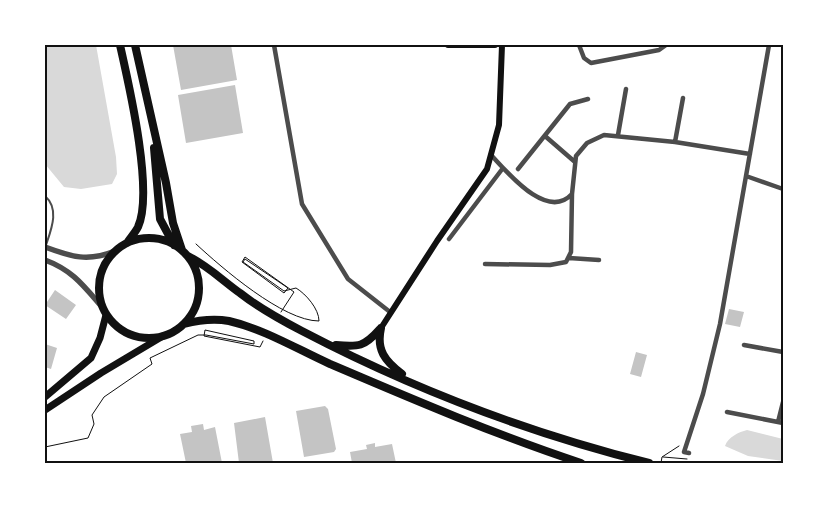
<svg xmlns="http://www.w3.org/2000/svg" width="828" height="508" font-family="'Alegreya Sans',sans-serif">
	<rect width="100%" height="100%" fill="#fff"/>
	<!-- water -->
	<path fill="#d9d9d9" d="M 45,45 L 96,45 L 116,157 L 117,174 L 112,184 L 81,189 L 64,187 L 45,164 Z
		M 747,430 L 783,439 L 783,461 L 748,456 L 725,446 C 728,437 739,432 747,430 Z"/>
	<!-- building -->
	<path fill="#c4c4c4" d="M 173,45 L 231,45 L 237,80 L 181,90 Z
		M 235,85 L 243,133 L 186,143 L 178,95 Z
		M 55,290 L 76,305 L 66,319 L 45,305 Z
		M 729,309 L 744,312 L 740,327 L 725,324 Z
		M 45,344 L 57,348 L 51,369 L 45,367 Z
		M 636,352 L 647,355 L 641,377 L 630,374 Z
		M 325,406 L 328,409 L 336,449 L 334,452 L 304,457 L 296,411 Z
		M 265,417 L 273,463 L 239,463 L 234,423 Z
		M 203,424 L 204,430 L 215,427 L 222,463 L 186,463 L 180,434 L 192,432 L 191,426 Z
		M 375,443 L 375,447 L 392,444 L 396,463 L 352,463 L 350,452 L 367,449 L 366,445 Z"/>
	<g fill="none" stroke-linecap="round" stroke-linejoin="round">
		<!-- path -->
		<path stroke="#111" stroke-width="1" d="M 196,244 C 222,268 283,321 319,321 C 319,309 306,294 296,288 L 284,291 L 243,262 L 245,259 L 288,288 L 284,293 L 242,262 L 245,257 L 294,292 L 281,312
			M 45,447 L 88,438 L 94,424 L 92,415 L 104,397 L 152,364 L 150,358 L 198,335 L 206,335 L 254,344 L 254,341 L 205,330 L 204,336 L 260,347 L 263,341
			M 663,457 L 687,459
			M 661,463 L 662,457 L 679,446"/>
		<!-- service -->
		<path stroke="#4c4c4c" stroke-width="2" d="M 45,196 C 60,209 51,230 46,245"/>
		<!-- minor -->
		<path stroke="#4c4c4c" stroke-width="4.5" d="M 274,45 L 302,204 L 348,279 L 390,312
			M 579,45 L 584,58 L 591,63 L 659,50 L 666,45
			M 618,135 L 626,89
			M 545,136 L 575,162
			M 675,142 L 683,98
			M 492,156 C 508,173 547,221 572,194 L 576,156 L 587,143 L 604,135 L 675,142 L 750,154
			M 518,169 L 570,104 L 588,99
			M 746,176 L 783,189
			M 449,239 L 503,168
			M 569,258 L 599,260
			M 485,264 L 550,265 L 566,262 L 571,252 L 572,194
			M 744,345 L 783,352
			M 727,412 L 783,423
			M 778,422 L 783,402
			M 689,453 L 684,452 L 703,394 L 720,324 L 769,45"/>
		<!-- tertiary -->
		<path stroke="#4c4c4c" stroke-width="5.5" d="M 45,247 C 72,257 88,262 115,251
			M 45,260 C 72,270 83,285 102,307"/>
		<!-- secondary -->
		<path stroke="#111" stroke-width="6" d="M 448,45 L 495,45
			M 381,328 L 437,241 L 487,169 L 499,125 L 502,45"/>
		<!-- primary -->
		<path stroke="#111" stroke-width="7" d="M 45,397 L 91,358 L 100,338 L 106,315
			M 45,410 L 101,373 L 163,336"/>
		<!-- trunk -->
		<path stroke="#111" stroke-width="8" d="M 120,45 C 129,85 154,192 138,227 C 135,233 130,238 127,243
			M 135,45 L 166,183 L 173,223 L 182,250
			M 154,148 L 160,219 L 174,245
			M99 288a50 50 0 1 1 100 0a50 50 0 1 1-100 0Z
			M 188,256 C 208,266 222,280 240,293 C 259,308 281,320 302,331 C 411,388 529,433 649,463
			M 184,324 C 199,320 213,318 229,321 C 264,329 297,349 330,364 C 412,399 496,435 581,463
			M 381,328 C 376,350 385,361 402,374
			M 336,345 C 359,347 364,347 380,329"/>
	</g>
	<!-- border -->
	<rect width="828" height="508" fill="none" stroke="#ffffff" stroke-width="92"/>
	<rect x="46" y="46" width="736" height="416" fill="none" stroke="#111" stroke-width="2"/>
</svg>
